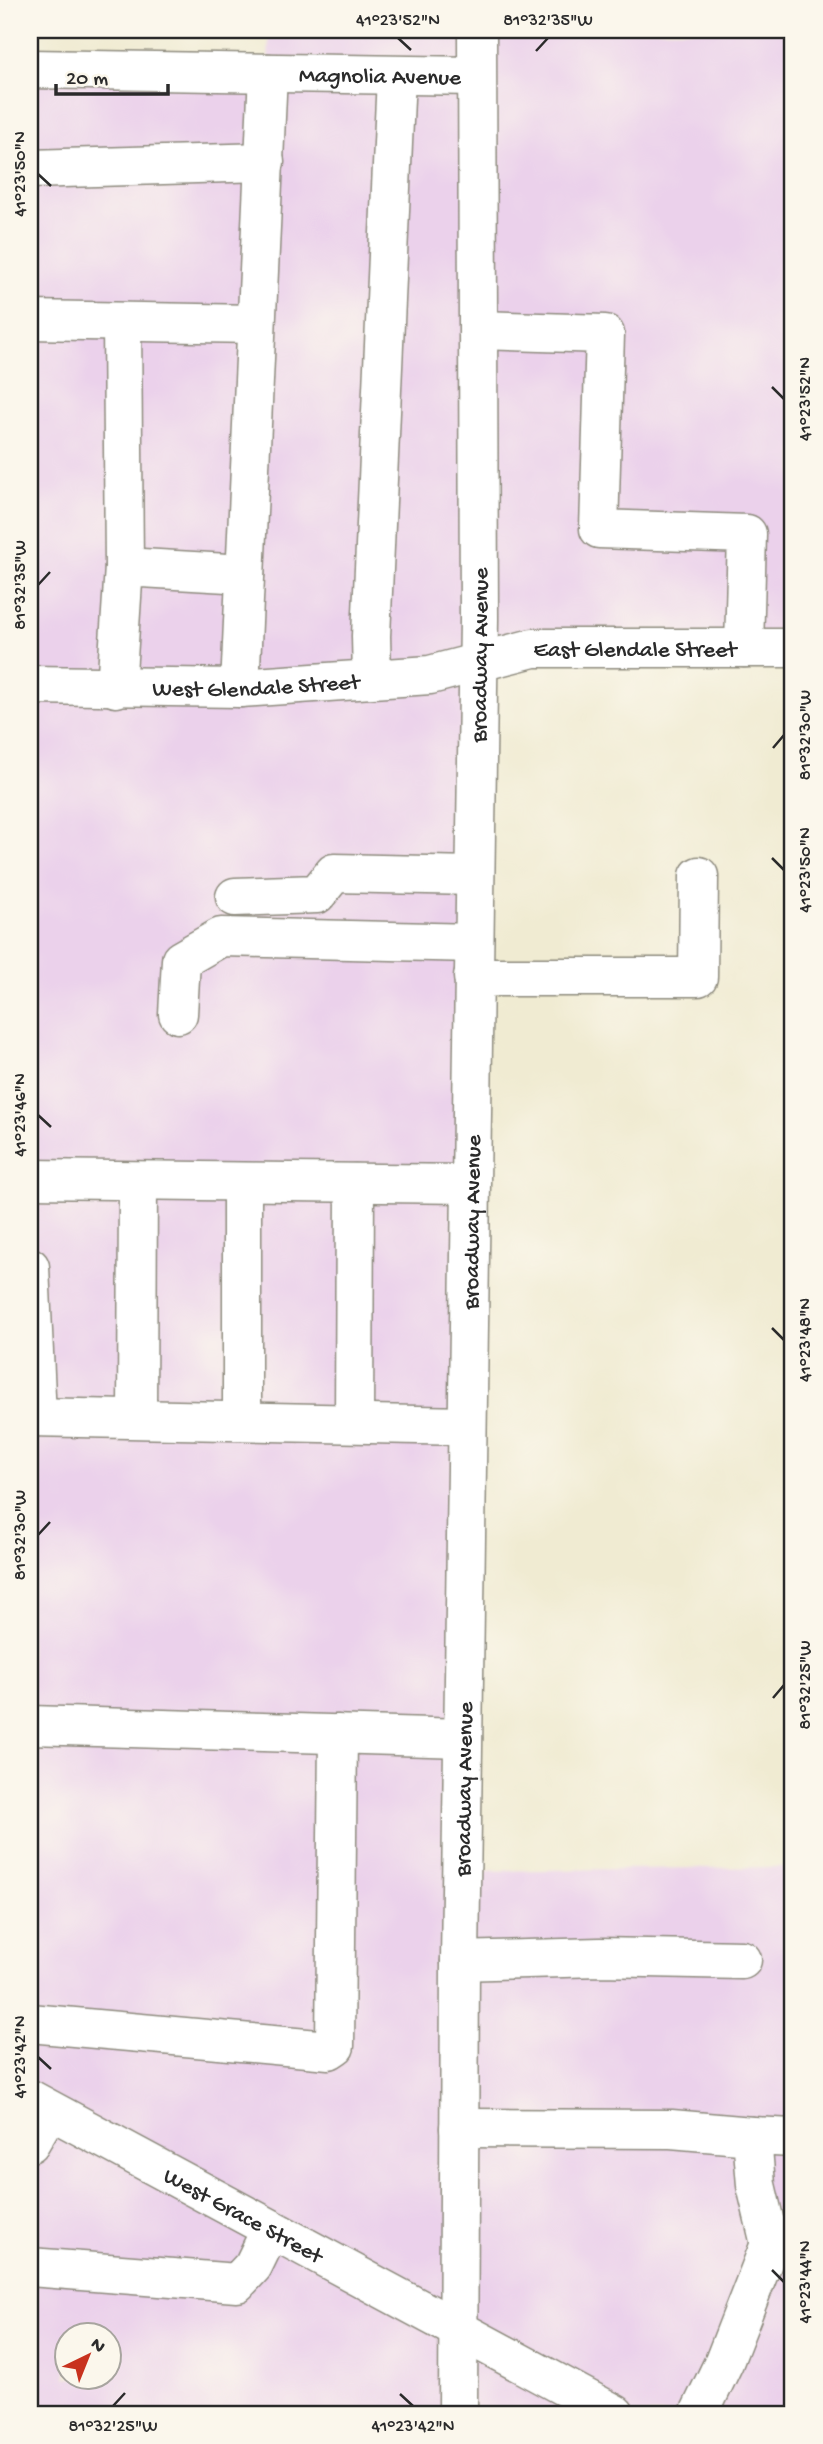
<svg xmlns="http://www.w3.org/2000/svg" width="823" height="2444" font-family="'Gochi Hand',sans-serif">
	<rect width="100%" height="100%" fill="#fbf7ec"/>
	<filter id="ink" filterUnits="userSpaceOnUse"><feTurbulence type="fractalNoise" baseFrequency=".0143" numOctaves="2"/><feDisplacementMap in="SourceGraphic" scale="14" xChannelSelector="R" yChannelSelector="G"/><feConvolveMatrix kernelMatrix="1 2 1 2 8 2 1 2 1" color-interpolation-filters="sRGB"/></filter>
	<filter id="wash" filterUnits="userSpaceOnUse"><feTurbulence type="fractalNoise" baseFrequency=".00686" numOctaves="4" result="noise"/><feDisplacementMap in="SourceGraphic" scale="28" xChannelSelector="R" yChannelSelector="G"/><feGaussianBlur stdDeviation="1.57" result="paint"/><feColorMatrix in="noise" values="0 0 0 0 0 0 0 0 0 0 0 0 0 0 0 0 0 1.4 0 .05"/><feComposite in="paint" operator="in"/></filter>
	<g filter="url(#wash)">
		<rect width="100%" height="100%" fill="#f0ebd2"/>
		<!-- built -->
		<path fill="#ebd1eb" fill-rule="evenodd" d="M 269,30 L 793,30 L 793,648 L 478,662 L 462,1871 L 793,1867 L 793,2414 L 30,2414 L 30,69 L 268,73 ZM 66,2336 L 108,2336 L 108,2378 L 66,2378 Z"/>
	</g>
	<g filter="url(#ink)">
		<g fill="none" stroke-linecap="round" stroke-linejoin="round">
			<!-- minor casing -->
			<g stroke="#8e8b7e" stroke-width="41">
				<g id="minor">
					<path id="s1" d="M 30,69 L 476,76"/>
					<path d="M 30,169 L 265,162"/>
					<path d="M 30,320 L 254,324"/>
					<path d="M 122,323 L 124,567"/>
					<path d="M 479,330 L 605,334 L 599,529 L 747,534 L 744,648"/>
					<path d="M 372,678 L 371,636 L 396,76"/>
					<path id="s2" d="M 30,685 L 240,688 L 430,675 L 533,648 L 793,648"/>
					<path d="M 116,688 L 124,567 L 245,574"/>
					<path d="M 240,688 L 268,73"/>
					<path d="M 235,897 L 317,894 L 334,873 L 474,876"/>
					<path d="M 473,977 L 698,977 L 699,876"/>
					<path d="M 178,1014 L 181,960 L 221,937 L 474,943"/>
					<path d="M 30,1179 L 470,1184"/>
					<path d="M 30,1267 L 37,1417"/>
					<path d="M 30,1417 L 467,1426"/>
					<path d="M 137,1418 L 138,1181"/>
					<path d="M 242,1420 L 242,1182"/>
					<path d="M 354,1422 L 355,1183"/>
					<path d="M 30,1725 L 463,1738"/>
					<path d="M 460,1961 L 600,1957 L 742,1960"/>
					<path d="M 30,2023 L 329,2050 L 335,2046 L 338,1734"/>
					<path id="s3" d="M 30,2099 L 615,2414"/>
					<path d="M 459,2128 L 671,2129 L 752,2136 L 756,2185 L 770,2244"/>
					<path d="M 752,2136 L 793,2138"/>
					<path d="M 30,2143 L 49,2111"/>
					<path d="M 30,2267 L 237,2283 L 253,2266 L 271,2229"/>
					<path d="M 699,2414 L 724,2362 L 770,2244 L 793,2243"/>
				</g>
			</g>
			<!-- major casing -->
			<g stroke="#8e8b7e" stroke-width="41">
				<g id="major">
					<path id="s4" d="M 458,2414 L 460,1961 L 479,619 L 477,30"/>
				</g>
			</g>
			<!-- minor -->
			<use href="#minor" stroke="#fff" stroke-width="38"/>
			<!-- major -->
			<use href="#major" stroke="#fff" stroke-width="38"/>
		</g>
	</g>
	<!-- ticks -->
	<path fill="none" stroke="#2b2b2b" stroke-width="2.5" d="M 398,38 L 411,50M 536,51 L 548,38M 38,174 L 51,186M 772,387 L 784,399M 38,585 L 50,572M 773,748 L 784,735M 772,858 L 784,870M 38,1115 L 51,1127M 772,1328 L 784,1340M 38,1535 L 50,1522M 773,1698 L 784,1685M 38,2057 L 51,2069M 772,2270 L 784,2282M 400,2394 L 413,2406M 113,2406 L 125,2393"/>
	<g text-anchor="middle" stroke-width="5" stroke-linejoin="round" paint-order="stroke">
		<!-- street labels -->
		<g font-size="23" fill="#2b2b2b" stroke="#fbf7ec">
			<text dy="8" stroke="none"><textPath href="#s1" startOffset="350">Magnolia Avenue</textPath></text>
			<text dy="8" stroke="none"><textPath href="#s2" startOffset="609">East Glendale Street</textPath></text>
			<text dy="8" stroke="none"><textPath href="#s4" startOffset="1759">Broadway Avenue</textPath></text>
			<text dy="8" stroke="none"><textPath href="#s2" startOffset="226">West Glendale Street</textPath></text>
			<text dy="8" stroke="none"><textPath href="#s4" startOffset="1192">Broadway Avenue</textPath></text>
			<text dy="8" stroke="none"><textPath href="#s4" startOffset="625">Broadway Avenue</textPath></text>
			<text dy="8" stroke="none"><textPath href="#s3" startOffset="243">West Grace Street</textPath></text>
		</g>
	</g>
	<!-- margin -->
	<rect width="823" height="2444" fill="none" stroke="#fbf7ec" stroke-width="77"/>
	<!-- north arrow -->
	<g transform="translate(88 2356) rotate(43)"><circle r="33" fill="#fbf7ec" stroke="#a8a59f" stroke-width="2"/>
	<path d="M0-5L12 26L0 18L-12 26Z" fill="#c8321e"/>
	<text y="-10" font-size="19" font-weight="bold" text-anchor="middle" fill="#2b2b2b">N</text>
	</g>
	<!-- scale -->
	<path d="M56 84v10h112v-10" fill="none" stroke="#2b2b2b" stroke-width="3.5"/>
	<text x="66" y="84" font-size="21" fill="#2b2b2b" stroke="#fbf7ec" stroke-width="5" paint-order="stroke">20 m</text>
	<rect x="38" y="38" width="746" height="2368" fill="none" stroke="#2b2b2b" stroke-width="2.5"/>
	<g font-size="18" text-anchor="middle" fill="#2b2b2b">
		<text x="398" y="25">41°23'52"N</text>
		<text x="548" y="25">81°32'35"W</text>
		<text transform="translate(19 174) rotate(-90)" y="6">41°23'50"N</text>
		<text transform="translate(804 399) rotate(-90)" y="6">41°23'52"N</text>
		<text transform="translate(19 585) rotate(-90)" y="6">81°32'35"W</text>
		<text transform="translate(804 735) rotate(-90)" y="6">81°32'30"W</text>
		<text transform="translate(804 870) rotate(-90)" y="6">41°23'50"N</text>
		<text transform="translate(19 1115) rotate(-90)" y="6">41°23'46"N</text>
		<text transform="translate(804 1340) rotate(-90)" y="6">41°23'48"N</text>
		<text transform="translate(19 1535) rotate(-90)" y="6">81°32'30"W</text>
		<text transform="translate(804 1685) rotate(-90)" y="6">81°32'25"W</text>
		<text transform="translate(19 2057) rotate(-90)" y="6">41°23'42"N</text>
		<text transform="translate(804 2282) rotate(-90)" y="6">41°23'44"N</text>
		<text x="113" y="2431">81°32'25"W</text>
		<text x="413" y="2431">41°23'42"N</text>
	</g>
</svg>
